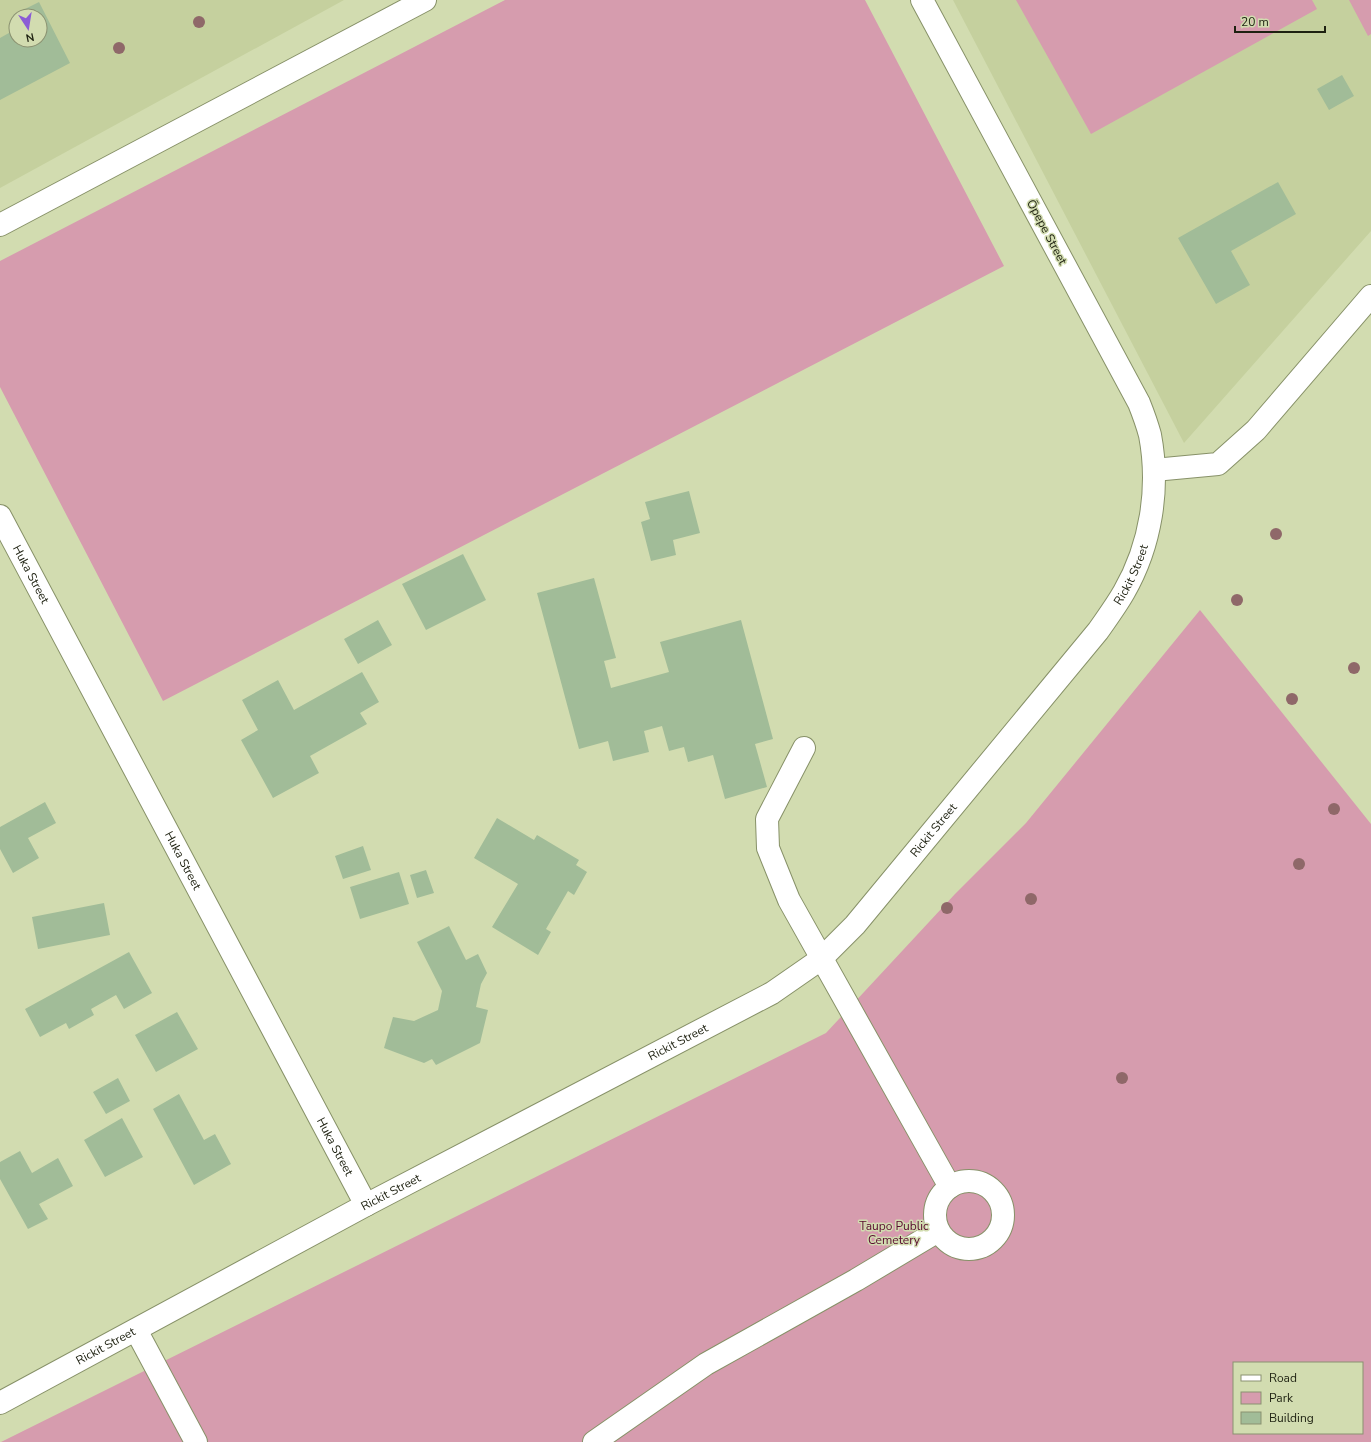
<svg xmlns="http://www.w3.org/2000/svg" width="1371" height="1442" font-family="'Nunito Sans',sans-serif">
	<rect width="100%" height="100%" fill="#d2dcb0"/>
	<!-- built -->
	<path fill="#c5d09e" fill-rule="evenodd" d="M 0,0 L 344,0 L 0,188 ZM 16,16 L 40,16 L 40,40 L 16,40 Z
		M 953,0 L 1371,0 L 1371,231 L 1184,443 Z"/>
	<!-- green -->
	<path fill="#d69cae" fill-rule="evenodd" d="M 505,0 L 865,0 L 1004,266 L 163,701 L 0,387 L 0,261 Z
		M 1016,0 L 1312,0 L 1317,9 L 1091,134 Z
		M 1349,0 L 1371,0 L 1371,34 L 1368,36 Z
		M 1200,610 L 1371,824 L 1371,1442 L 1,1442 L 826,1033 L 955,894 L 1026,823 ZM 1234,1363 L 1362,1363 L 1362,1433 L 1234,1433 Z"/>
	<!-- building -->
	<path fill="#a1bc98" d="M 39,2 L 70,63 L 0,100 L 0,38 L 16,29 L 16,40 L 40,40 L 40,16 L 16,16 L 16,20 L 13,15 Z
		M 1342,75 L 1354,96 L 1329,110 L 1317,89 Z
		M 1278,182 L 1296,214 L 1231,251 L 1250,285 L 1216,304 L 1178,238 Z
		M 689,491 L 700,533 L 673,540 L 676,555 L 651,561 L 641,522 L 650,519 L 645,502 Z
		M 463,554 L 486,600 L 426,630 L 402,584 Z
		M 594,578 L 616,658 L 604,661 L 611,688 L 669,672 L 660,642 L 741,620 L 773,739 L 755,744 L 767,787 L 725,799 L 713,755 L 688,762 L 684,747 L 669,751 L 662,726 L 644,731 L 649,752 L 613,761 L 608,741 L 579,749 L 537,593 Z
		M 378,620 L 392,645 L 358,664 L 344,639 Z
		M 362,672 L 379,702 L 360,713 L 367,724 L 310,756 L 319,773 L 273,798 L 241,740 L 258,730 L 242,700 L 278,680 L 294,710 Z
		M 45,802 L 56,823 L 28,838 L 39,858 L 13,873 L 0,849 L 0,827 Z
		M 497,818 L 534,840 L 537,835 L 579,860 L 576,865 L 587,872 L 574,895 L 568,891 L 546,929 L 551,932 L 538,955 L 492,927 L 518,884 L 474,858 Z
		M 363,846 L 371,870 L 343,879 L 335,856 Z
		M 426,870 L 434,893 L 417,898 L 410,875 Z
		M 399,872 L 409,904 L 360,919 L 350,887 Z
		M 104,903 L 110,935 L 38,949 L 32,917 Z
		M 449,926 L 466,960 L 478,954 L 487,973 L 481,984 L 476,1007 L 488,1010 L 480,1043 L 436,1065 L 432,1059 L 424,1063 L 384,1048 L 393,1017 L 414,1021 L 438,1010 L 442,991 L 417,942 Z
		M 129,952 L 152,993 L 124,1009 L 116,995 L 91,1009 L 94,1015 L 69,1029 L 66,1023 L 40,1037 L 25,1009 Z
		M 177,1012 L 198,1049 L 156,1072 L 135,1035 Z
		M 118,1078 L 130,1101 L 106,1114 L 93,1092 Z
		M 179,1094 L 204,1140 L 215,1134 L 231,1164 L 194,1185 L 153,1109 Z
		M 122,1118 L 143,1157 L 105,1177 L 84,1140 Z
		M 20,1151 L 32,1173 L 58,1158 L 73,1186 L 39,1204 L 48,1219 L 28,1229 L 0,1179 L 0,1162 Z"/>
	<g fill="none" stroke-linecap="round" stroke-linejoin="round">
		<!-- minor casing -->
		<g stroke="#879168" stroke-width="24">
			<g id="minor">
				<path d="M 0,225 L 425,0"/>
				<path d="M 1154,470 L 1218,464 L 1256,430 L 1371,296"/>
				<path id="s1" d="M 0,516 L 366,1205"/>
				<path d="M 804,748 L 767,819 L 768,848 L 789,900 L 950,1187"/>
				<circle cx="969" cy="1215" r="34"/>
				<path d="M 136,1330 L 196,1442"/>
				<path id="s2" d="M 0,1403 L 366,1205 L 772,993 L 821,959 L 855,925 L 1098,631 C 1107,618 1116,606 1124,592 C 1151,545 1160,488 1150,435 C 1147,424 1143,413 1139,403 L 922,0"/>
				<path d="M 594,1442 L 706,1364 L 856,1280 L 938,1231"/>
			</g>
		</g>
		<!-- minor -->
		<use href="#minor" stroke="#fff" stroke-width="22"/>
	</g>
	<!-- trees -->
	<g fill="#8f6869">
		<circle cx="199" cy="22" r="6"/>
		<circle cx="119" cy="48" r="6"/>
		<circle cx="1276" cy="534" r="6"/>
		<circle cx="1237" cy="600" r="6"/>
		<circle cx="1354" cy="668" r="6"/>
		<circle cx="1292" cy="699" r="6"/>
		<circle cx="1334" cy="809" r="6"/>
		<circle cx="1299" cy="864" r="6"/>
		<circle cx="1031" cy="899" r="6"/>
		<circle cx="947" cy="908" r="6"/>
		<circle cx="1122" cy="1078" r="6"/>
	</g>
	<g text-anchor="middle" stroke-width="3" stroke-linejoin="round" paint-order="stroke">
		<!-- street labels -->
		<g font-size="12" fill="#1e2111" stroke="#d2dcb0">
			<text transform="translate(1047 232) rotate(62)" y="4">Ōpepe Street</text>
			<text dy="4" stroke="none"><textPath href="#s1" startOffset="66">Huka Street</textPath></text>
			<text dy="4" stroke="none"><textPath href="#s2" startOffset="1429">Rickit Street</textPath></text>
			<text dy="4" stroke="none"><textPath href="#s2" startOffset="1105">Rickit Street</textPath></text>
			<text dy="4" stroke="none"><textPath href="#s1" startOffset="390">Huka Street</textPath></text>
			<text dy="4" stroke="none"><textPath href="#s2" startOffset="768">Rickit Street</textPath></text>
			<text dy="4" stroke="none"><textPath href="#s1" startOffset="714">Huka Street</textPath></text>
			<text dy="4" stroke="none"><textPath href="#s2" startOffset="444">Rickit Street</textPath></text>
			<text dy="4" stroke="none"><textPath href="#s2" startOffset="120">Rickit Street</textPath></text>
		</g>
		<!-- park labels -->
		<g font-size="12" fill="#590a2f" stroke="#d2dcb0">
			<text x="894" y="1230">Taupo Public<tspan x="894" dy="14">Cemetery</tspan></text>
		</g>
	</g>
	<!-- legend -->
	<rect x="1233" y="1362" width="130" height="72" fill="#d2dcb0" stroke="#8a9170"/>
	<rect x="1241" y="1375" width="20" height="6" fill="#ffffff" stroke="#8a9170"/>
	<text x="1269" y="1382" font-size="12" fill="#1e2111">Road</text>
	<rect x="1241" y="1392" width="20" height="12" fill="#d69cae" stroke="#8a9170"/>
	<text x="1269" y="1402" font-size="12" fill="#1e2111">Park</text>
	<rect x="1241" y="1412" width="20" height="12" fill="#a1bc98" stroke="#8a9170"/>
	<text x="1269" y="1422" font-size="12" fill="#1e2111">Building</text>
	<!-- north arrow -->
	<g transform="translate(28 28) rotate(168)"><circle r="19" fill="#d2dcb0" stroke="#8a9170"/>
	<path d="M0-3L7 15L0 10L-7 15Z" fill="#8b5cd5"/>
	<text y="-6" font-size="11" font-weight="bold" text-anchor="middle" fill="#1e2111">N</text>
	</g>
	<!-- scale -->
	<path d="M1235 26v6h90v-6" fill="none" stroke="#1e2111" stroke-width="2"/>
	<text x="1241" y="26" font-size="12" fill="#1e2111" stroke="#d2dcb0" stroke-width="3" paint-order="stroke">20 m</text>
</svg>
